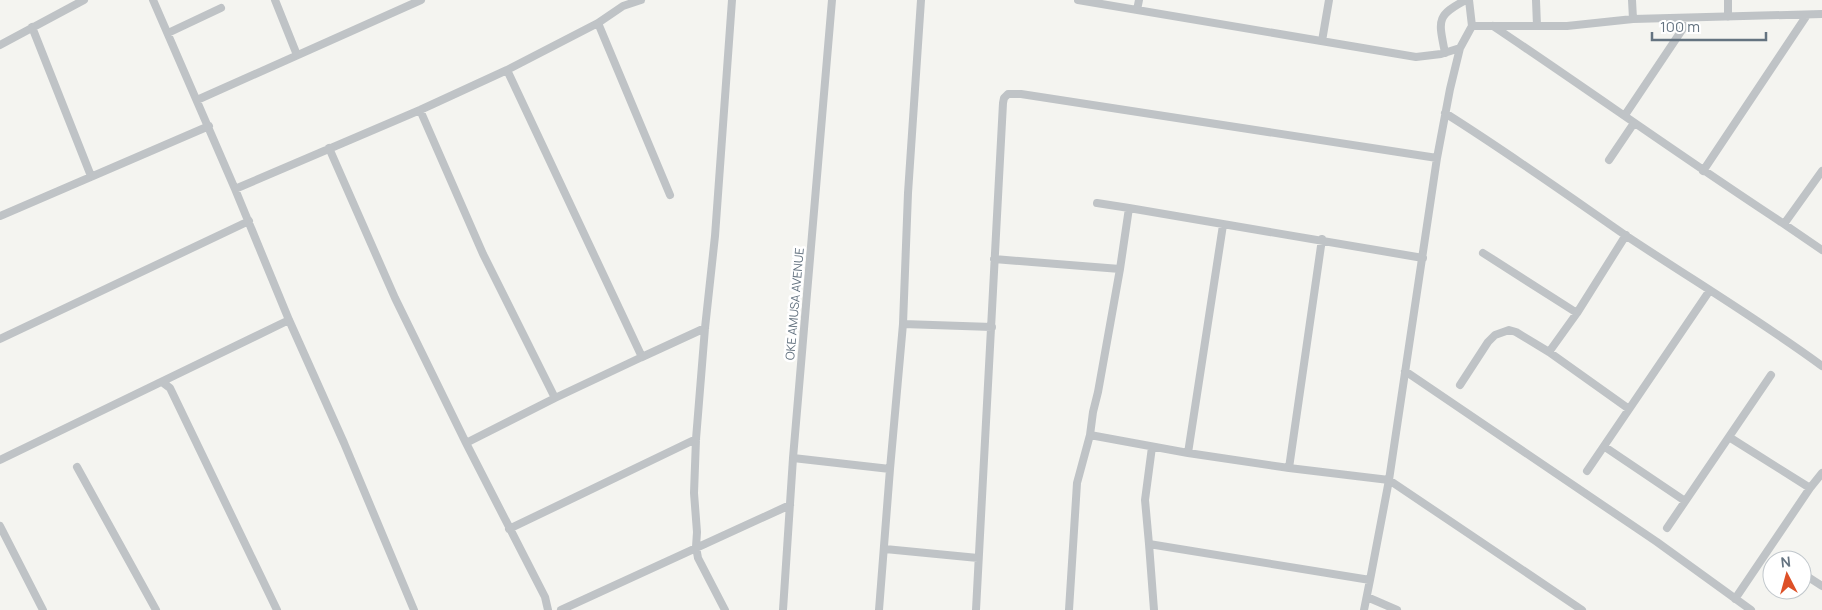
<svg xmlns="http://www.w3.org/2000/svg" width="1822" height="610" font-family="Manrope,sans-serif">
	<rect width="100%" height="100%" fill="#f4f4f0"/>
	<g fill="none" stroke-linecap="round" stroke-linejoin="round">
		<!-- minor -->
		<path stroke="#bfc3c6" stroke-width="8" d="M 153,0 L 235,189 L 289,320 L 344,443 L 414,610
			M 275,0 L 297,55
			M 1078,0 L 1416,57 L 1441,54 L 1460,48
			M 1536,0 L 1537,26
			M 1632,0 L 1633,19
			M 1728,0 L 1728,17
			M 1137,10 L 1139,0
			M 598,23 L 670,195
			M 1472,26 L 1567,26 L 1633,19 L 1822,14
			M 1493,26 C 1590,91 1686,160 1784,224 L 1822,171
			M 32,27 L 91,176
			M 168,33 L 221,8
			M 1322,41 L 1329,0
			M 0,45 L 84,0
			M 1445,53 C 1439,21 1435,16 1466,0
			M 507,70 L 642,357 L 705,328
			M 197,100 L 421,0
			M 420,110 L 483,254 L 555,398 L 466,443
			M 1445,113 C 1507,152 1566,194 1625,235 C 1691,279 1758,319 1822,366
			M 1625,115 L 1690,18
			M 329,148 L 395,298 L 466,443 L 545,597 L 548,610
			M 1609,160 L 1634,123
			M 1703,171 L 1807,15
			M 235,189 L 420,110 L 507,70 L 598,23 L 623,6 L 641,0
			M 1097,203 L 1129,208
			M 0,216 L 209,126
			M 1784,224 L 1822,250
			M 1483,253 L 1577,313
			M 994,259 L 1120,269 L 1129,208 L 1423,258
			M 903,324 L 992,327
			M 0,339 L 249,221
			M 1549,352 L 1577,313 L 1626,235
			M 1405,371 L 1657,542 L 1751,610
			M 162,382 L 170,388 L 277,610
			M 1460,385 L 1488,342 L 1495,335 L 1509,330 L 1516,332 L 1549,352 L 1629,409
			M 555,398 L 642,357
			M 1090,435 L 1188,453 L 1289,468 L 1389,480 L 1582,610
			M 1729,437 L 1810,488
			M 1605,447 L 1685,501
			M 1188,453 L 1223,225
			M 793,458 L 890,469
			M 0,460 L 289,320
			M 77,467 L 156,610
			M 1289,468 L 1322,239
			M 1587,471 L 1710,290
			M 0,526 L 43,610
			M 1667,528 L 1771,375
			M 509,529 L 696,439
			M 1149,544 L 1145,500 L 1152,447
			M 885,549 L 978,558
			M 1805,575 L 1822,586
			M 1367,597 L 1397,610
			M 1735,599 L 1810,488 L 1822,473
			M 561,610 L 790,505
			M 725,610 L 698,558 L 696,547 L 697,532 L 694,493 L 696,439 L 705,328 L 715,236 L 732,0
			M 783,610 L 793,458 L 832,0
			M 879,610 L 890,469 L 903,324 L 908,193 L 921,0
			M 976,610 L 1003,103 L 1004,98 L 1008,94 L 1021,94 L 1437,158
			M 1069,610 L 1077,483 L 1090,435 L 1093,412 L 1098,392 L 1120,269
			M 1154,610 L 1149,544 L 1370,580 L 1389,480 L 1437,158 L 1450,89 L 1460,48 L 1472,26 L 1469,0
			M 1364,610 L 1370,580"/>
	</g>
	<g text-anchor="middle" stroke-width="5" stroke-linejoin="round" paint-order="stroke">
		<!-- street labels -->
		<g font-size="12" fill="#647380" stroke="#fff">
			<text transform="translate(795 304) rotate(-85)" y="4">OKE AMUSA AVENUE</text>
		</g>
	</g>
	<!-- north arrow -->
	<g transform="translate(1787 575) rotate(354)"><circle r="24" fill="#ffffff" stroke="#c1c7cc"/>
	<path d="M0-4L9 19L0 12L-9 19Z" fill="#dd5027"/>
	<text y="-8" font-size="14" font-weight="bold" text-anchor="middle" fill="#647380">N</text>
	</g>
	<!-- scale -->
	<path d="M1652 32v8h114v-8" fill="none" stroke="#647380" stroke-width="2.5"/>
	<text x="1660" y="32" font-size="15" fill="#647380" stroke="#ffffff" stroke-width="4" paint-order="stroke">100 m</text>
</svg>
